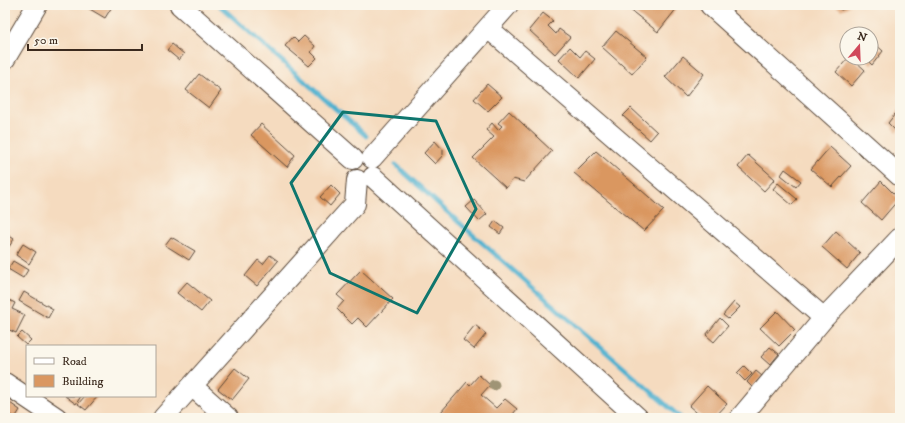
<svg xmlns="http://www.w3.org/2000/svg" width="905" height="423" font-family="'IM FELL DW Pica',serif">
	<rect width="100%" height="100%" fill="#fbf7ec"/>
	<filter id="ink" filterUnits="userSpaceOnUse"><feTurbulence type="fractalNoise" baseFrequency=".025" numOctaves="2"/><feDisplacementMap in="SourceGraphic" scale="8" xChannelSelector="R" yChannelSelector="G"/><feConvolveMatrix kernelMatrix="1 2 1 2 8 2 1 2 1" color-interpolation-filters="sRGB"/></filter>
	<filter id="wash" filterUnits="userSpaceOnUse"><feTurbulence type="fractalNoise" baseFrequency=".012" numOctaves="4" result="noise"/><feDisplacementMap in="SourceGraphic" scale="16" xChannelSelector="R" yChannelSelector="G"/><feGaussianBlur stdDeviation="0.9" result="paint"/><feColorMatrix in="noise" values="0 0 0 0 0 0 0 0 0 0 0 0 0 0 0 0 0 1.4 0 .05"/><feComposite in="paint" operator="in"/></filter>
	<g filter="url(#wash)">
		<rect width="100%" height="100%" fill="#f5dbbf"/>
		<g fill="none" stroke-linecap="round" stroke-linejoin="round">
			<!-- stream -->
			<path stroke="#50b1cf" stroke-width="4.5" d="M 219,5 L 366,136
				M 396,165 L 455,219 L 681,418"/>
		</g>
		<g id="blocks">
			<!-- building -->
			<path fill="#da9761" d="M 83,5 L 113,5 L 105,18 Z
				M 624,5 L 673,5 L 677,8 L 658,32 Z
				M 835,5 L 850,5 L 846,8 L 841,10 Z
				M 543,13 L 553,21 L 548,26 L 556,34 L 559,29 L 570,37 L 555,54 L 529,30 Z
				M 616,31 L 647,57 L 632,74 L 602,47 Z
				M 304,36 L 315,46 L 311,52 L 317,58 L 309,66 L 285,46 L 293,37 L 298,42 Z
				M 871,40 L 883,51 L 872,65 L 865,58 L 871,58 Z
				M 172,44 L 184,54 L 179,60 L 167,50 Z
				M 570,47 L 580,57 L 585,51 L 595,59 L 579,78 L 559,59 Z
				M 683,56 L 704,74 L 686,97 L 665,77 Z
				M 848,58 L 852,58 L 865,70 L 851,86 L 836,72 Z
				M 199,74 L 221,91 L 209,108 L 186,90 Z
				M 487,84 L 502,97 L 488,111 L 474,99 Z
				M 631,108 L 657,132 L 650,140 L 623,116 Z
				M 899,109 L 900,110 L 900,128 L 897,132 L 888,123 Z
				M 509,111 L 552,151 L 524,182 L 513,179 L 506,188 L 473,158 L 494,137 L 486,130 L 492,123 L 498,130 L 502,126 L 498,123 Z
				M 261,124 L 295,155 L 287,167 L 251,135 Z
				M 435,141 L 443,150 L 443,155 L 435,164 L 424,153 Z
				M 830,147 L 851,166 L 832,187 L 811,169 Z
				M 596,151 L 664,210 L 644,231 L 574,173 Z
				M 748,155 L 775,179 L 764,191 L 738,167 Z
				M 785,169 L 801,181 L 796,187 L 781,175 Z
				M 881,181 L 899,199 L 881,220 L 862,203 Z
				M 778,183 L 797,199 L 792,205 L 773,189 Z
				M 331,185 L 340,194 L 330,206 L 320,197 Z
				M 474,200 L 487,214 L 479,221 L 466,207 Z
				M 495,221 L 504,228 L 500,234 L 491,227 Z
				M 836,231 L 860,253 L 847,269 L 822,247 Z
				M 5,233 L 14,239 L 5,253 Z
				M 171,237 L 195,251 L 189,260 L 165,245 Z
				M 23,244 L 36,252 L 29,264 L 16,255 Z
				M 270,255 L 278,261 L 257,286 L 245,276 L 258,260 L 263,264 Z
				M 13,261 L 28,270 L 23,278 L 8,269 Z
				M 361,270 L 393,299 L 367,327 L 358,318 L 352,324 L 337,309 L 344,301 L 337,295 Z
				M 187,282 L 210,301 L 201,312 L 177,293 Z
				M 24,292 L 53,309 L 48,318 L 19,301 Z
				M 5,298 L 15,303 L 12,309 L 25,315 L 16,333 L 5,328 Z
				M 734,302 L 740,307 L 728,319 L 723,315 Z
				M 777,311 L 795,330 L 779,346 L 760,328 Z
				M 720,318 L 728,326 L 714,342 L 706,335 Z
				M 475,325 L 486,334 L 474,349 L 463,340 Z
				M 22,332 L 31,340 L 26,345 L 17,337 Z
				M 770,347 L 779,354 L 770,365 L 761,357 Z
				M 744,366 L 752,374 L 745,381 L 737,373 Z
				M 235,368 L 249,379 L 232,400 L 218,389 Z
				M 756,371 L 762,376 L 752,387 L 747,382 Z
				M 479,375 L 490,385 L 481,395 L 496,408 L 505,399 L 517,409 L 510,418 L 448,418 L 441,412 L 467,382 L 470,385 Z
				M 707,386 L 727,404 L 714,418 L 703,418 L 689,406 Z
				M 65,396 L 81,396 L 76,404 Z
				M 85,396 L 98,396 L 86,410 L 78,404 Z
				M 10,403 L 20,410 L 15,418 L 5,412 L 5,411 Z"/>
		</g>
	</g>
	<g filter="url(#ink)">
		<use href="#blocks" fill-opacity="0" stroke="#574536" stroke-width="1"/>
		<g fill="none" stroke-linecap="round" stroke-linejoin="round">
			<!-- minor casing -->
			<g stroke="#574536" stroke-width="22">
				<path id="minor" d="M 180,5 L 353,159
					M 710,5 L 900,176
					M 488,28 L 824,318
					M 5,59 L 37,5
					M 372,158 L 508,5
					M 373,177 L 638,418
					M 5,383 L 57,418
					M 192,386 L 228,418
					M 163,418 L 355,204 L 357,180
					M 740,418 L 824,318 L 900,238"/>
			</g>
			<!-- minor -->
			<use href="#minor" stroke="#fff" stroke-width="20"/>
		</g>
		<!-- trees -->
		<circle fill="#9f9475" cx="494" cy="385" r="5.5"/>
	</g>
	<!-- marked area -->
	<path fill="none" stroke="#0f766e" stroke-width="3" stroke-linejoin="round" d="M 343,112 L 436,121 L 476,209 L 417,313 L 330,273 L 291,183 Z"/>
	<!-- margin -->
	<rect width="905" height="423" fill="none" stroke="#fbf7ec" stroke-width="20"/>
	<!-- legend -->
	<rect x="26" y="345" width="130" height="52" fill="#fbf7ec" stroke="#aea59a"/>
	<rect x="34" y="358" width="20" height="6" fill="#ffffff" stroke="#aea59a"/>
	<text x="62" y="365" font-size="12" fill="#3b2a1e">Road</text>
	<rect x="34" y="375" width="20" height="12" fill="#da9761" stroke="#aea59a"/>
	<text x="62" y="385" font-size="12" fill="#3b2a1e">Building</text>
	<!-- north arrow -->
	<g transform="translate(859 46) rotate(19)"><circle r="19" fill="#fbf7ec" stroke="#aea59a"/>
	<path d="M0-3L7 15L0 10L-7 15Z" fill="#d1495b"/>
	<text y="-6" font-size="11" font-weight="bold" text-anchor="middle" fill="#3b2a1e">N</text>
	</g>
	<!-- scale -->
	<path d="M28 44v6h114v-6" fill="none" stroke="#3b2a1e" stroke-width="2"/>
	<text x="34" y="44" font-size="12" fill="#3b2a1e" stroke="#fbf7ec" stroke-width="3" paint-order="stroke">50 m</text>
</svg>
